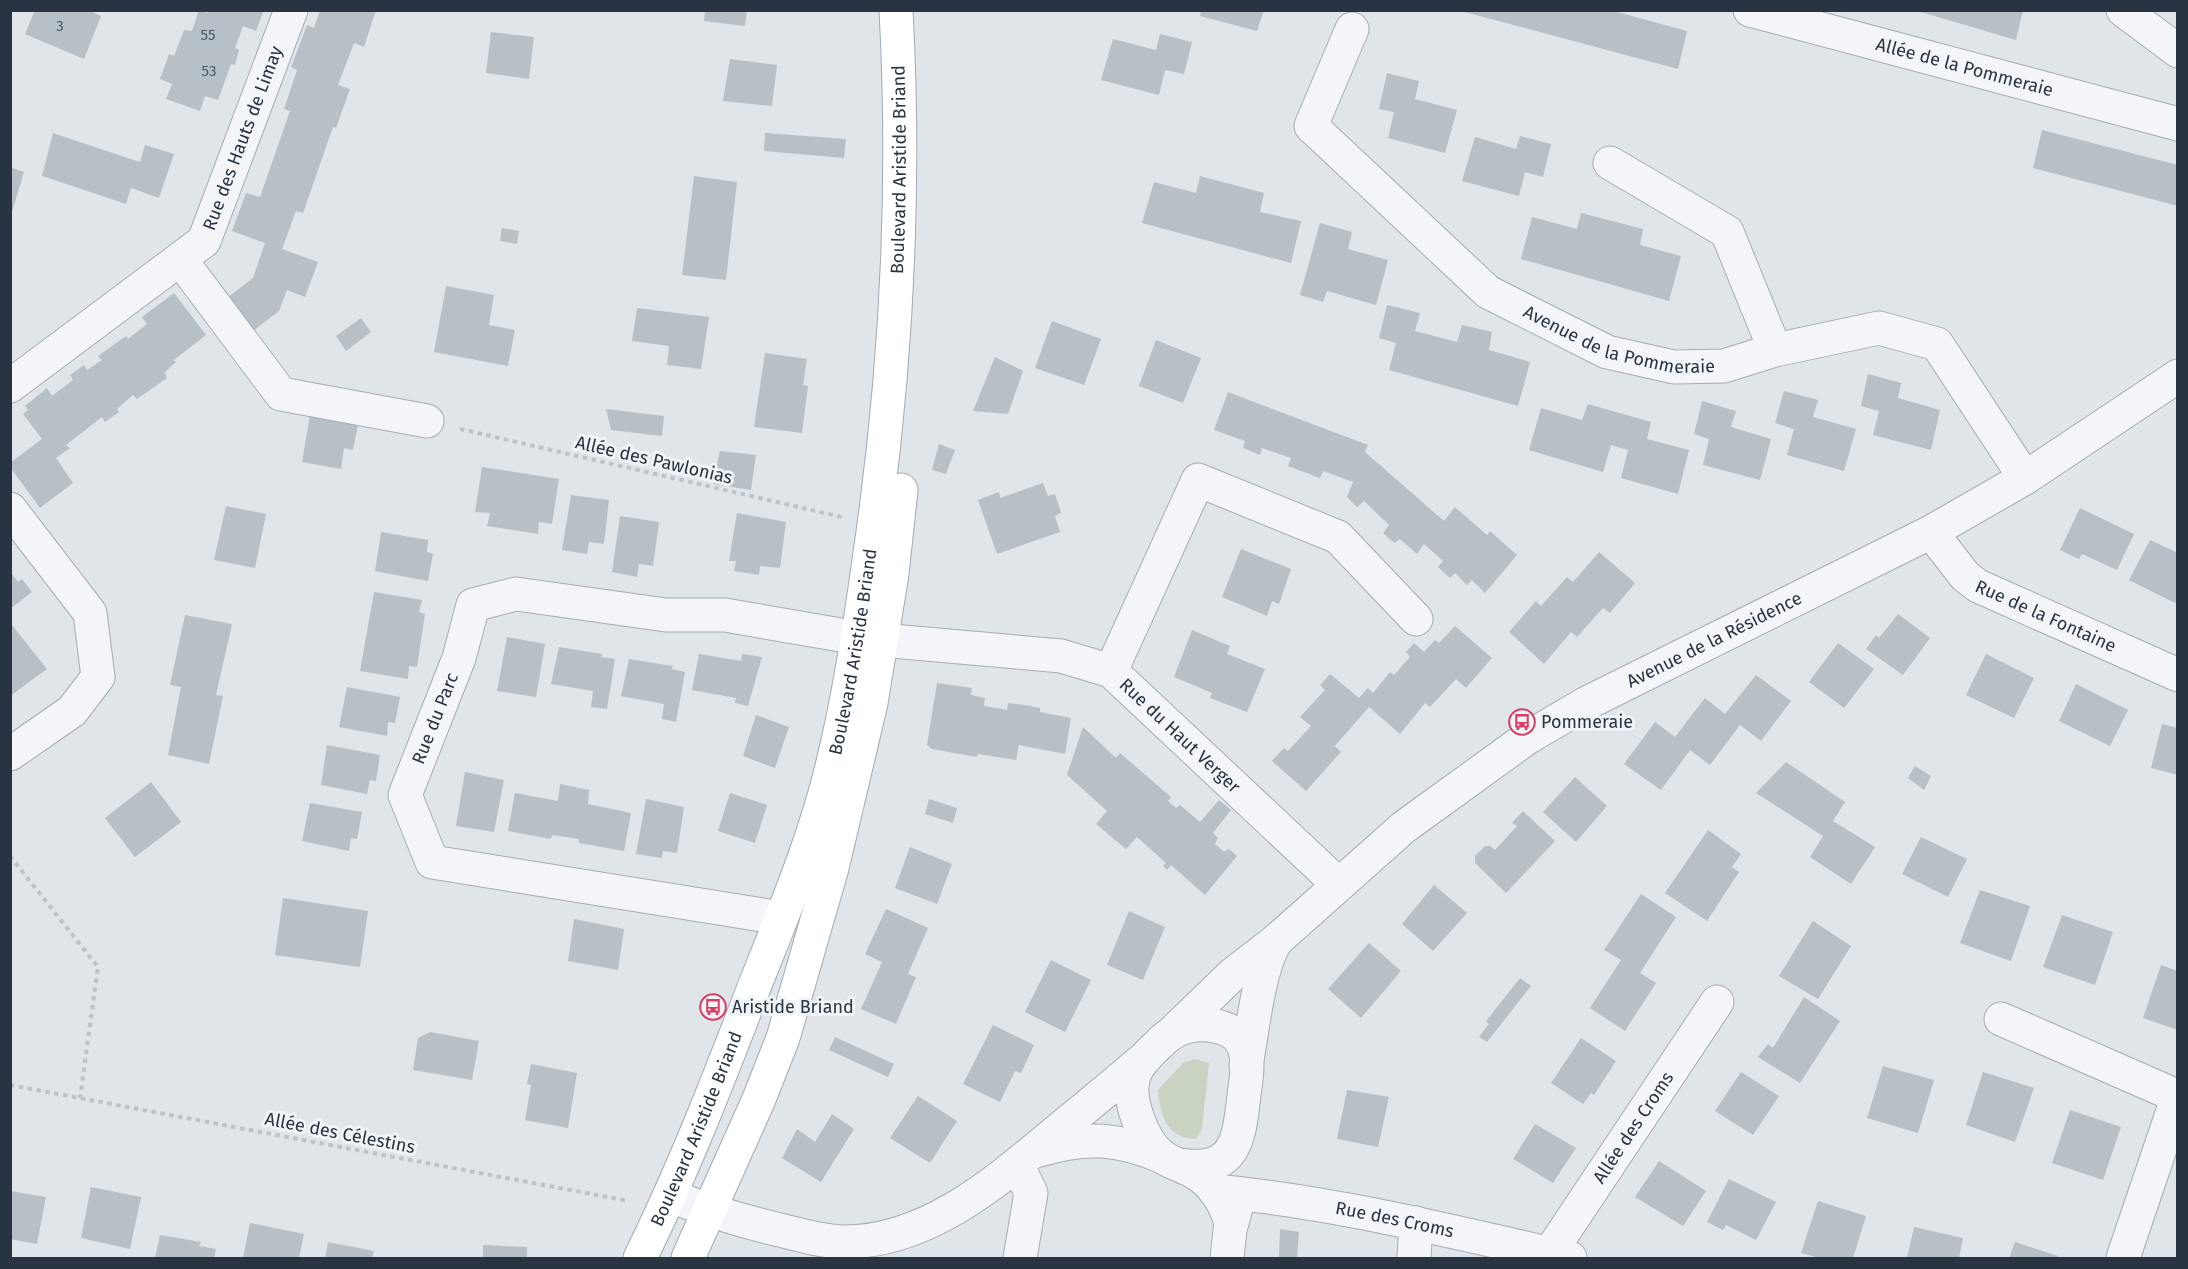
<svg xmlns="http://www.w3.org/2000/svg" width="2188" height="1269" font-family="'Fira Sans',sans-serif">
	<rect width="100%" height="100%" fill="#e0e5ea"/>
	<!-- green -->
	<path fill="#c8d4c1" d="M 1195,1059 L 1209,1063 L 1202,1129 L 1196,1139 C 1166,1138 1160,1115 1158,1090 L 1183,1063 Z"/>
	<!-- building -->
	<path fill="#b7bfc7" d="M 35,10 L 88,10 L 101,16 L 84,59 L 25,34 Z
		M 199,10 L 208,13 L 209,10 L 264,10 L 256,31 L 243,26 L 235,48 L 239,50 L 235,65 L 231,64 L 218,100 L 205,96 L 200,111 L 166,99 L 172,84 L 160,79 L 169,54 L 174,56 L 184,30 L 192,31 Z
		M 320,10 L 376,10 L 364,47 L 354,43 L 338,85 L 350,89 L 336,128 L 333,127 L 303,213 L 296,211 L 282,249 L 318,262 L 305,297 L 287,290 L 279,311 L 248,335 L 223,301 L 253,278 L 265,243 L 232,231 L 246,193 L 260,197 L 290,111 L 284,109 L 297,70 L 291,67 L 307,25 L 314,28 Z
		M 705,10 L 747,10 L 745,26 L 704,21 Z
		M 1201,10 L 1264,10 L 1257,31 L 1200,16 Z
		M 1610,10 L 1687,31 L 1678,69 L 1461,11 Z
		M 1914,10 L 2023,10 L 2016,40 Z
		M 491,32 L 534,37 L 529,79 L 486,73 Z
		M 1160,34 L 1192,42 L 1184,74 L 1165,70 L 1159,95 L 1101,80 L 1113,39 L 1156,50 Z
		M 730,59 L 777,65 L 772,106 L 723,101 Z
		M 1387,73 L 1419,81 L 1415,99 L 1457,110 L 1445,153 L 1388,138 L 1394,112 L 1379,109 Z
		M 2042,130 L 2178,165 L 2178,206 L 2033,168 Z
		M 53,133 L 140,162 L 145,145 L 174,154 L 159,198 L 131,188 L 126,204 L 42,176 Z
		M 765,133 L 846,139 L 844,158 L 764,151 Z
		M 1520,136 L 1551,144 L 1543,177 L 1525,172 L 1519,196 L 1462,181 L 1475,137 L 1516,149 Z
		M 10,167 L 24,172 L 11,215 L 10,215 Z
		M 694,176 L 737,182 L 726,280 L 682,275 Z
		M 1200,176 L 1264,193 L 1260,212 L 1301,221 L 1291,263 L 1142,223 L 1154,182 L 1196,193 Z
		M 1581,213 L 1643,229 L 1640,245 L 1681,256 L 1669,301 L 1521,259 L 1532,217 L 1577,229 Z
		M 1320,223 L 1352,232 L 1348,249 L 1388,260 L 1376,305 L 1327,291 L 1323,302 L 1300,295 Z
		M 502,228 L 519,231 L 517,244 L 500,241 Z
		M 446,286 L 494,295 L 489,325 L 515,330 L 508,366 L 434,352 Z
		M 174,293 L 206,335 L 174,360 L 176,362 L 165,372 L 167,378 L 137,399 L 133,395 L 117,409 L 119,412 L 105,422 L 102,417 L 66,445 L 70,448 L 56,458 L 73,483 L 40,508 L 10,467 L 10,463 L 42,439 L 23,414 L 28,410 L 25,406 L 47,388 L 52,396 L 73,380 L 70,375 L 84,365 L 87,370 L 102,360 L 98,356 L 126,336 L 128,339 L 147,324 L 142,317 Z
		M 1387,305 L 1420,313 L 1415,331 L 1457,342 L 1462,325 L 1492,332 L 1489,350 L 1530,362 L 1518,406 L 1389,370 L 1396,343 L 1379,338 Z
		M 637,308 L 709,317 L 701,369 L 667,365 L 669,346 L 632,341 Z
		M 361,318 L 371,332 L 346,351 L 336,336 Z
		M 1052,321 L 1101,339 L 1084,385 L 1035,368 Z
		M 1156,340 L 1201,358 L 1183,403 L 1139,386 Z
		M 765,353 L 807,359 L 803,385 L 808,386 L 802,433 L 754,427 Z
		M 995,357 L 1023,371 L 1008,414 L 973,411 Z
		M 1868,374 L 1901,383 L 1898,398 L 1940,410 L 1931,450 L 1873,435 L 1879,411 L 1861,406 Z
		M 1784,391 L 1818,400 L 1813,417 L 1856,429 L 1844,471 L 1787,455 L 1794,429 L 1775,423 Z
		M 1228,392 L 1368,445 L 1365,452 L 1444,521 L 1455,507 L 1487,535 L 1490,531 L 1517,555 L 1485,593 L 1472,580 L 1467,585 L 1455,573 L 1450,578 L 1438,567 L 1443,561 L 1424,544 L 1417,554 L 1400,539 L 1394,543 L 1383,533 L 1389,525 L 1364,501 L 1357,507 L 1347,497 L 1353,482 L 1323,471 L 1320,478 L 1288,466 L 1291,458 L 1262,448 L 1260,455 L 1243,448 L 1245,441 L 1214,430 Z
		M 1702,401 L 1736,411 L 1731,427 L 1771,439 L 1760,480 L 1703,465 L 1709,439 L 1694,434 Z
		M 1588,404 L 1651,422 L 1647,439 L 1689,450 L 1678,494 L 1621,478 L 1628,450 L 1611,445 L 1603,472 L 1529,450 L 1541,408 L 1582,420 Z
		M 606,409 L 664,416 L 662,436 L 611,430 Z
		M 310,415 L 358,424 L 353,450 L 344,448 L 341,469 L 302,462 Z
		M 939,444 L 955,450 L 946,474 L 932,470 Z
		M 720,451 L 756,455 L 751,490 L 713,484 Z
		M 482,467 L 559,479 L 552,524 L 539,522 L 538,534 L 487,526 L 490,513 L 475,512 Z
		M 1043,483 L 1048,496 L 1055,494 L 1061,513 L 1055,516 L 1060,532 L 997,554 L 978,500 L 999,492 L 1000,498 Z
		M 571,495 L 609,500 L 604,544 L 589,542 L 587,554 L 562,550 Z
		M 226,506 L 266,514 L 255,568 L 214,560 Z
		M 2080,508 L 2134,534 L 2117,570 L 2082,554 L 2079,559 L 2060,550 Z
		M 737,513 L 786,522 L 780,568 L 760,566 L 759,575 L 734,571 L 736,561 L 729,561 Z
		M 620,516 L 659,522 L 653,566 L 639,564 L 637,577 L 612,572 Z
		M 381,532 L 428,540 L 427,552 L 433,554 L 428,581 L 375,571 Z
		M 2150,540 L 2178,553 L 2178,597 L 2175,603 L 2129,580 Z
		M 1241,549 L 1291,569 L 1279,604 L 1272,601 L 1267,616 L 1222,597 Z
		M 1599,552 L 1635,583 L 1610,613 L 1603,608 L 1577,637 L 1571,632 L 1544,664 L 1509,632 L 1536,601 L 1541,606 L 1567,577 L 1573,582 Z
		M 10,571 L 18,582 L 22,579 L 32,592 L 10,609 Z
		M 374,592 L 422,600 L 419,612 L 425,614 L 417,667 L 409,666 L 408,679 L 360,671 Z
		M 1898,614 L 1930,638 L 1903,675 L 1866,649 L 1876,635 L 1879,638 Z
		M 185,615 L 232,624 L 216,695 L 223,696 L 209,764 L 168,755 L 181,687 L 170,685 Z
		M 12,625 L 47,669 L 10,696 L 10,626 Z
		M 1455,626 L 1492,658 L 1466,688 L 1456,679 L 1430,707 L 1425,703 L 1400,734 L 1369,707 L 1335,746 L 1341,752 L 1306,791 L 1272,761 L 1284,748 L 1288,751 L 1311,726 L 1300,717 L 1325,690 L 1320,685 L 1330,674 L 1359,698 L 1368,688 L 1373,693 L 1390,672 L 1394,675 L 1410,657 L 1406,652 L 1414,643 L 1424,652 L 1435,640 L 1439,643 Z
		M 1192,630 L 1230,646 L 1227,654 L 1265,669 L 1247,712 L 1210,698 L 1212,693 L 1174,677 Z
		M 507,637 L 545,644 L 536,697 L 497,691 Z
		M 1838,643 L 1874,669 L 1844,708 L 1809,682 Z
		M 559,647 L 602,654 L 601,657 L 615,659 L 607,709 L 591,707 L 593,691 L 551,684 Z
		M 699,654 L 741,661 L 742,654 L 762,657 L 748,706 L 735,703 L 736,698 L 692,690 Z
		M 1986,654 L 2034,678 L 2014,718 L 1966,695 Z
		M 629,659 L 673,666 L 672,669 L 685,672 L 676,722 L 662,719 L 664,704 L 621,696 Z
		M 1756,675 L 1791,701 L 1761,741 L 1740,725 L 1710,765 L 1690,750 L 1661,790 L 1624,764 L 1655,722 L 1675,737 L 1705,698 L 1725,714 Z
		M 937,683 L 972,688 L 971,695 L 985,698 L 984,706 L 1007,710 L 1008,703 L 1025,705 L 1040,708 L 1040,712 L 1071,718 L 1065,754 L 1019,745 L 1016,760 L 978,754 L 977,757 L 932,749 L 927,745 Z
		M 2076,684 L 2128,710 L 2110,746 L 2059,721 Z
		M 347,687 L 400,697 L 395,723 L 388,722 L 387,736 L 339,727 Z
		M 756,715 L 789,727 L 775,768 L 743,756 Z
		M 2162,724 L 2178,728 L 2178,775 L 2151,768 Z
		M 1083,727 L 1116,758 L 1120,753 L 1171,797 L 1168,801 L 1176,808 L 1180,805 L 1200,822 L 1219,800 L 1231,810 L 1213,833 L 1218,838 L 1215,844 L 1224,852 L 1229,849 L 1237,856 L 1205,895 L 1171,865 L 1167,870 L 1163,866 L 1166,863 L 1137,837 L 1126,849 L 1096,824 L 1107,811 L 1067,775 Z
		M 327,745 L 380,755 L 376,781 L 370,780 L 367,794 L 321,785 Z
		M 1786,762 L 1845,802 L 1833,821 L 1875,847 L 1851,884 L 1810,857 L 1823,836 L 1756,793 Z
		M 1915,766 L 1931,776 L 1924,790 L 1908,778 Z
		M 465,772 L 504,780 L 494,832 L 456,826 Z
		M 1575,777 L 1607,806 L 1576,842 L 1543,812 Z
		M 151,782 L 181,822 L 135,857 L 105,818 Z
		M 560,784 L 589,790 L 588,804 L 631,813 L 624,851 L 579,843 L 579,839 L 552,835 L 551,839 L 508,831 L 515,793 L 558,801 Z
		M 730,793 L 767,805 L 755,843 L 718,831 Z
		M 646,799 L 684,807 L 677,853 L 663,851 L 662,858 L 636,854 Z
		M 929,799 L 957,808 L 953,823 L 925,814 Z
		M 310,803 L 362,812 L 357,839 L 351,838 L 349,851 L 302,841 Z
		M 1523,811 L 1555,841 L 1506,893 L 1475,863 L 1475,856 L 1485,846 L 1490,846 L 1495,850 L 1517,826 L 1512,823 Z
		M 1708,830 L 1741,854 L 1732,867 L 1739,872 L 1707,921 L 1665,893 Z
		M 1921,837 L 1967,859 L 1948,897 L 1902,874 Z
		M 910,847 L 952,864 L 937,904 L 895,888 Z
		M 1434,885 L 1467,913 L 1433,951 L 1402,924 Z
		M 1980,890 L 2030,906 L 2011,961 L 1960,943 Z
		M 1641,894 L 1676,917 L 1640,973 L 1656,983 L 1625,1031 L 1590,1008 L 1621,960 L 1604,950 Z
		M 283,898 L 368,911 L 360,967 L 275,955 Z
		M 886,909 L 928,928 L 908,974 L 916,977 L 896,1024 L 861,1009 L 882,962 L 865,954 Z
		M 1129,911 L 1165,927 L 1143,980 L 1107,965 Z
		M 2062,915 L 2113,932 L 2095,985 L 2043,967 Z
		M 574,919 L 624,929 L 618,970 L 568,961 Z
		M 1813,921 L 1851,946 L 1818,999 L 1779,976 Z
		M 1369,943 L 1401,971 L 1361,1018 L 1328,989 Z
		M 1051,960 L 1091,980 L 1065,1032 L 1025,1012 Z
		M 2161,965 L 2178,971 L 2178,1030 L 2143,1018 Z
		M 1520,978 L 1531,986 L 1487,1042 L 1479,1037 L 1489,1024 L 1486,1021 Z
		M 1804,997 L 1840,1021 L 1800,1083 L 1758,1057 L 1768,1044 L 1773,1048 Z
		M 993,1025 L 1034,1045 L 1021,1073 L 1015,1071 L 1000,1102 L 963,1084 Z
		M 430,1032 L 479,1041 L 472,1080 L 413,1070 L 418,1038 Z
		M 835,1037 L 894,1064 L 888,1077 L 829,1050 Z
		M 1581,1038 L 1616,1061 L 1594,1095 L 1591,1093 L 1583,1104 L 1551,1083 Z
		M 531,1064 L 577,1073 L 568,1128 L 525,1120 L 531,1085 L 527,1084 Z
		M 1883,1066 L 1934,1080 L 1918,1133 L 1867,1118 Z
		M 1741,1072 L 1779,1096 L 1753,1135 L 1715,1111 Z
		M 1983,1072 L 2034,1088 L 2015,1142 L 1966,1125 Z
		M 1347,1090 L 1389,1097 L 1378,1147 L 1337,1139 Z
		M 918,1096 L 957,1121 L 930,1163 L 890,1138 Z
		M 2070,1110 L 2121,1127 L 2103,1180 L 2052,1163 Z
		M 832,1114 L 854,1129 L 821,1182 L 782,1158 L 797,1129 L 815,1142 Z
		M 1535,1124 L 1576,1148 L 1553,1183 L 1513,1159 Z
		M 1659,1161 L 1706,1191 L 1683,1226 L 1635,1197 Z
		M 1729,1179 L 1776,1202 L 1756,1240 L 1726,1225 L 1723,1230 L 1707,1222 Z
		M 91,1187 L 141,1197 L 130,1249 L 81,1238 Z
		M 10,1191 L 46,1197 L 37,1244 L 10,1239 Z
		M 1818,1201 L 1866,1216 L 1853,1258 L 1819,1258 L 1801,1253 Z
		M 250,1223 L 304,1234 L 299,1258 L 243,1258 Z
		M 1914,1227 L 1963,1238 L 1959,1258 L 1907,1258 Z
		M 1280,1229 L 1299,1232 L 1297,1258 L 1279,1257 Z
		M 160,1235 L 201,1242 L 199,1246 L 216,1249 L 214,1258 L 155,1258 Z
		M 328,1242 L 374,1251 L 372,1258 L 325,1258 Z
		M 2015,1242 L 2058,1256 L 2058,1258 L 2009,1258 Z
		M 483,1245 L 527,1247 L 527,1258 L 483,1258 Z"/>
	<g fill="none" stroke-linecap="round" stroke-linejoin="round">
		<!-- minor casing -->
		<g stroke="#a5acb4" stroke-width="35">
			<g id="minor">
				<path id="s1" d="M 1750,10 L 2178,124"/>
				<path d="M 2123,10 L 2178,51"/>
				<path id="s2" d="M 1352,29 L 1311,126 L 1488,292 L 1607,352 L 1674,367 L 1724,366 L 1775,350 L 1879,328 L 1937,344 L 2025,478"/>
				<path d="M 1610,163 L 1727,232 L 1775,350"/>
				<path d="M 180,259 L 281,394 L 427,421"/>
				<path id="s3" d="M 10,386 L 204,241 L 291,10"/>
				<path d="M 10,509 L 90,613 L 98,677 L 72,711 L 10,754"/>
				<path id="s4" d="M 1931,532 L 1965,576 L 1978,586 L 2178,675"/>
				<path d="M 1111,671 L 1198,480 L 1338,537 L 1416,619"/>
				<path id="s5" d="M 781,918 L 432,862 L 405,795 L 459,658 L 473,605 L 516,594 L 666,615 L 725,615 L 858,638 L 1061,656 L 1111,671 L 1338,884"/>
				<path d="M 2001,1019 L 2177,1096"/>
				<path d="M 1173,1032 L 1233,974 L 1277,940"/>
				<path id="s6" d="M 1246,1066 C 1252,1034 1259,964 1277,940 L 1404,827 L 1527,738 L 1585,704 L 1931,532 L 2025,478 L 2178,376"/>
				<path d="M 1040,1150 C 1086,1136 1118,1138 1163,1157"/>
				<path d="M 1017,1164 L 1031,1193 L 1020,1258"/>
				<path d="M 1180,1165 C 1236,1173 1239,1140 1244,1095 C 1246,1080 1250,1060 1243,1045 C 1234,1023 1197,1021 1178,1030 C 1171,1033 1165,1038 1160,1043 C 1140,1062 1128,1073 1133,1102 C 1137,1120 1147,1146 1163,1157 C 1171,1163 1183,1166 1192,1171 C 1212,1181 1226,1203 1231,1224"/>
				<path id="s7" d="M 1215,1191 C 1336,1202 1452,1232 1570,1258"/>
				<path d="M 671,1196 C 708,1211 745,1222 784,1231 C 803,1236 822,1241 842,1242 C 926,1243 995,1183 1056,1132 C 1084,1109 1112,1086 1140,1062"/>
				<path id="s8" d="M 1549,1254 L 1717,1002"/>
				<path d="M 1227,1258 L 1230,1230 L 1237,1204"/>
				<path d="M 1414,1258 L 1416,1223"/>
				<path d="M 2123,1258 L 2178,1096"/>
			</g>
		</g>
		<!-- major casing -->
		<g stroke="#9faab6" stroke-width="35">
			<g id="major">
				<path id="s9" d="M 640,1258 C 683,1171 718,1081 753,990 C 783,914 816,837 834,758 C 850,692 860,626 869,560 C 896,378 906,194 896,10"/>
				<path d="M 688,1258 L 759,1099 L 783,1038 L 832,868 L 871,703 L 892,574 L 901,490"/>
			</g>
		</g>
		<!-- path -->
		<path stroke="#bec3c9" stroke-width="4" stroke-dasharray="4.5 4.5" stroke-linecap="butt" d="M 460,429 L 842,517
			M 10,856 L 98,967 L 80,1098
			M 10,1085 L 629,1201"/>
		<!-- minor -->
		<use href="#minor" stroke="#f3f5f8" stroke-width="33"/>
		<!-- major -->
		<use href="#major" stroke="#fff" stroke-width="33"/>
	</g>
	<!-- icons -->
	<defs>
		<g id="bus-ring" transform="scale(1.35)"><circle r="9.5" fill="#f0f4f7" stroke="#d63e64" stroke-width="1.5"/><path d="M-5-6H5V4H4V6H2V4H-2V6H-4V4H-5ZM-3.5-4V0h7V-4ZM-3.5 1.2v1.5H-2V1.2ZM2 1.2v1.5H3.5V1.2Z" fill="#d63e64"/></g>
	</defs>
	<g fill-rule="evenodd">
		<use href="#bus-ring" x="1522" y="722"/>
		<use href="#bus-ring" x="713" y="1007"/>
	</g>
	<g text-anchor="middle" stroke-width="6" stroke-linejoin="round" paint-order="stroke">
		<!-- number labels -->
		<g font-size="15" fill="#4c5763">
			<text x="60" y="31">3</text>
			<text x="208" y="40">55</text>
			<text x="209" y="76">53</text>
		</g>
		<!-- street labels -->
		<g font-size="18" fill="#283442" stroke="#f0f4f7">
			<text dy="6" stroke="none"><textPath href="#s1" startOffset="222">Allée de la Pommeraie</textPath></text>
			<text dy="6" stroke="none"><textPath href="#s3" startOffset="352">Rue des Hauts de Limay</textPath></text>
			<text dy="6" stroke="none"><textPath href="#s9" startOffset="1130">Boulevard Aristide Briand</textPath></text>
			<text dy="6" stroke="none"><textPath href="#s2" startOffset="490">Avenue de la Pommeraie</textPath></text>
			<text transform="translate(654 460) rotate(13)" y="6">Allée des Pawlonias</text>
			<text dy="6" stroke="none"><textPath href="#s4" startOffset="146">Rue de la Fontaine</textPath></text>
			<text dy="6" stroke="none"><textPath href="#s6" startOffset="664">Avenue de la Résidence</textPath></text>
			<text dy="6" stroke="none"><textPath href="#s9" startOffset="645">Boulevard Aristide Briand</textPath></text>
			<text dy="6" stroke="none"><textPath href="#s5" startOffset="508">Rue du Parc</textPath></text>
			<text dy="6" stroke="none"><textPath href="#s5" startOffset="1368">Rue du Haut Verger</textPath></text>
			<text dy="6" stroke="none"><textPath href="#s8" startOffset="152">Allée des Croms</textPath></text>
			<text dy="6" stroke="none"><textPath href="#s9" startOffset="141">Boulevard Aristide Briand</textPath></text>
			<text transform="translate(340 1133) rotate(11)" y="6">Allée des Célestins</text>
			<text dy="6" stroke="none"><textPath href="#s7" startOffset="182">Rue des Croms</textPath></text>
		</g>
		<!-- poi labels -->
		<g font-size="18" fill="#283442" stroke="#f0f4f7" text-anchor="start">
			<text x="1541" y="728">Pommeraie</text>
			<text x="732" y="1013">Aristide Briand</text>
		</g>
	</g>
	<!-- border -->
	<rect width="2188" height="1269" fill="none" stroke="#283442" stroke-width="24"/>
</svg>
